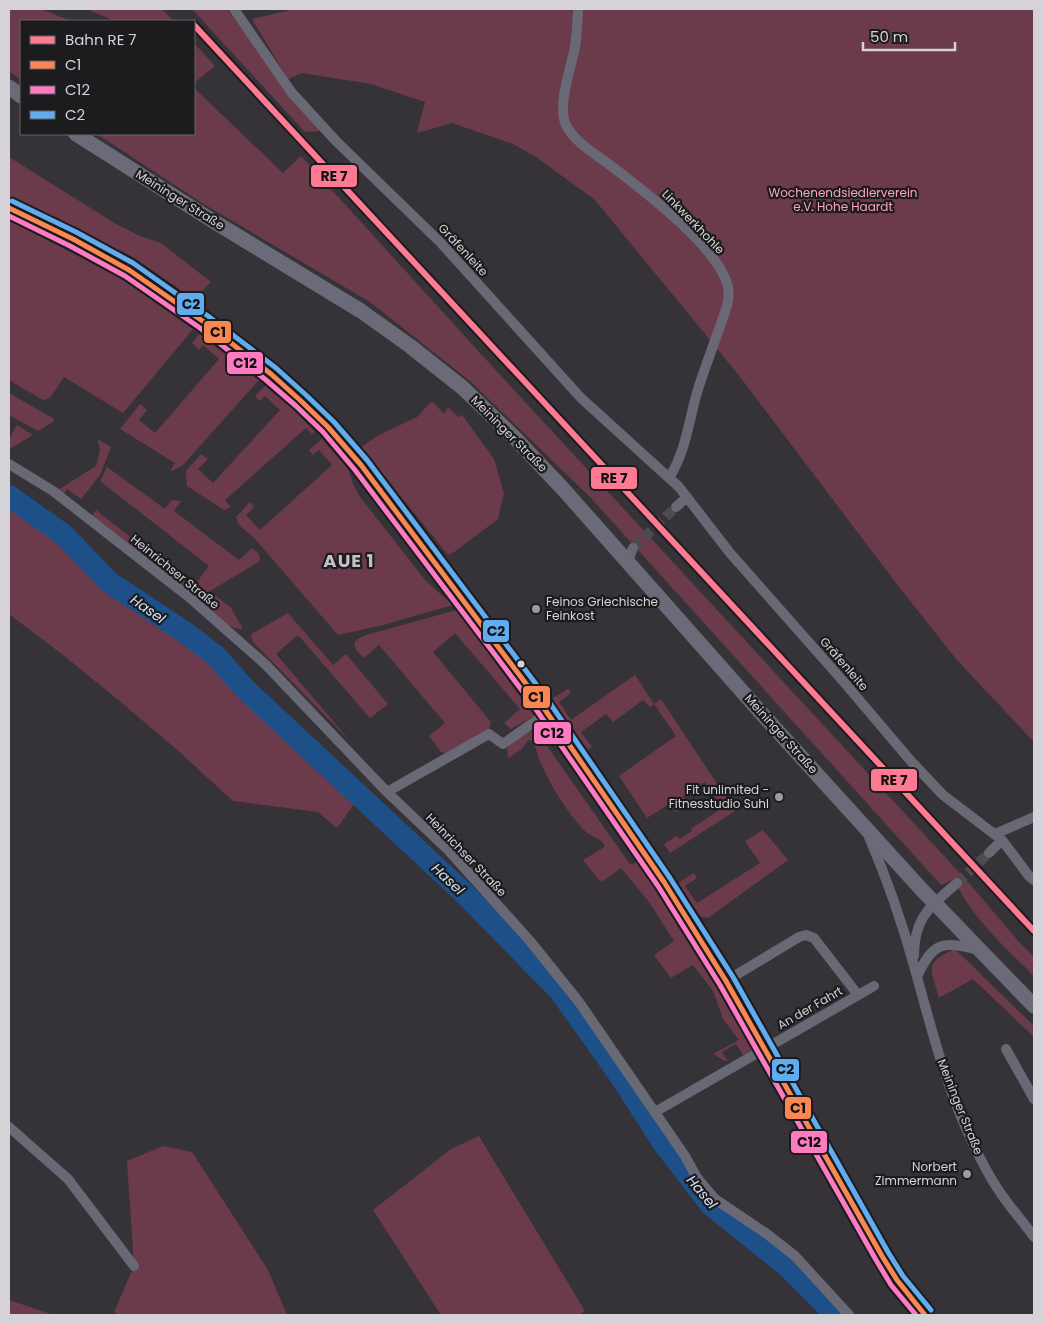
<svg xmlns="http://www.w3.org/2000/svg" width="1043" height="1324" font-family="Poppins,sans-serif">
	<rect width="100%" height="100%" fill="#353338"/>
	<!-- green -->
	<path fill="#6b3b4c" d="M 9,9 L 41,9 L 71,21 L 21,21 L 21,80 L 9,71 Z
		M 86,9 L 162,9 L 174,21 L 112,21 L 111,19 Z
		M 192,9 L 227,9 L 320,131 L 305,132 Z
		M 295,9 L 1034,9 L 1034,742 L 956,659 L 896,583 L 737,373 L 595,200 L 536,157 L 513,144 L 452,123 L 417,133 L 425,102 L 371,84 L 302,73 L 288,79 L 252,19 Z
		M 194,43 L 215,66 L 194,83 Z
		M 194,88 L 283,173 L 301,156 L 491,365 L 969,883 L 1019,942 L 1034,957 L 1034,976 C 1005,947 971,917 954,879 L 941,885 L 590,497 L 470,381 L 370,302 L 202,203 L 97,134 L 194,134 Z
		M 9,157 L 116,224 L 140,236 L 161,243 L 211,282 L 194,299 L 133,257 L 10,197 Z
		M 9,220 L 122,279 L 193,329 L 123,413 L 64,377 L 50,398 L 43,400 L 9,380 Z
		M 199,334 L 259,380 L 183,465 L 172,471 L 171,470 L 175,463 L 120,429 L 140,404 L 147,410 L 139,420 L 155,433 L 219,359 L 203,345 L 199,350 L 192,343 Z
		M 265,386 L 293,409 L 315,432 L 312,434 L 306,428 L 225,500 L 231,507 L 224,510 L 187,486 L 186,471 L 201,454 L 208,459 L 198,469 L 213,483 L 280,410 L 265,396 L 260,401 L 255,396 Z
		M 9,393 L 54,419 L 53,422 L 38,431 L 9,415 Z
		M 432,401 L 444,414 L 448,407 L 458,417 L 462,415 L 494,459 L 504,493 L 498,519 L 454,552 L 448,555 L 361,447 L 379,435 L 417,417 Z
		M 17,425 L 33,435 L 11,448 L 9,447 L 9,439 Z
		M 97,439 L 111,447 L 100,475 L 81,499 L 67,489 L 63,496 L 56,491 L 96,466 L 100,450 Z
		M 322,439 L 349,470 L 353,484 L 360,497 L 426,581 L 453,605 L 383,625 L 338,635 L 256,540 L 238,524 L 236,517 L 250,502 L 254,507 L 246,515 L 260,530 L 332,465 L 319,450 L 313,455 L 309,450 Z
		M 107,467 L 165,509 L 172,500 L 181,501 L 174,511 L 239,560 L 252,548 L 259,554 L 260,561 L 200,597 L 191,595 L 92,516 L 96,510 L 193,587 L 209,566 L 100,481 Z
		M 9,496 L 64,535 L 109,582 L 186,633 L 216,656 L 245,689 L 360,796 L 337,828 L 318,812 L 233,801 L 175,748 L 116,698 L 63,655 L 9,614 Z
		M 215,595 L 231,608 L 243,629 C 229,630 210,615 207,602 Z
		M 457,610 L 534,716 L 511,729 L 504,723 L 520,709 L 455,633 L 433,652 L 491,722 L 489,729 L 447,754 L 441,752 L 429,736 L 445,723 L 379,645 L 364,658 L 357,651 L 354,645 L 356,640 L 366,635 Z
		M 288,613 L 333,665 L 346,654 L 388,704 L 370,718 L 298,635 L 276,654 L 351,742 L 253,642 L 251,635 L 253,633 Z
		M 635,675 L 654,704 L 661,699 L 735,811 L 670,853 L 664,844 L 677,836 L 680,839 L 692,831 L 691,829 L 722,808 L 705,782 L 683,796 L 688,803 L 675,812 L 669,804 L 647,818 L 619,776 L 676,736 L 654,704 L 650,707 L 643,700 L 613,722 L 606,714 L 581,732 L 592,747 L 588,750 L 553,703 L 553,698 L 568,689 L 571,693 L 559,702 L 571,720 Z
		M 543,723 L 555,740 L 547,746 L 629,863 L 632,865 L 639,860 L 701,956 L 755,1049 L 743,1055 L 736,1044 L 722,1052 L 728,1061 L 725,1061 L 713,1054 L 739,1040 L 723,1019 L 713,991 L 693,965 L 671,978 L 654,955 L 674,941 L 649,902 L 621,868 L 603,881 L 599,880 L 583,860 L 603,848 L 605,845 C 600,838 592,837 586,832 C 567,814 538,767 534,741 L 528,740 L 522,749 L 508,758 L 507,749 L 510,744 Z
		M 763,830 L 788,860 L 708,918 L 700,916 L 678,883 L 694,873 L 697,878 L 685,886 L 697,903 L 760,863 L 745,841 Z
		M 955,949 L 1034,1026 L 1034,1037 L 973,979 L 939,998 C 931,969 923,963 955,949 Z
		M 479,1136 L 585,1311 L 578,1315 L 441,1315 L 373,1210 L 451,1149 Z
		M 163,1146 L 192,1152 L 268,1270 L 287,1315 L 120,1315 L 114,1312 L 134,1266 L 127,1161 Z
		M 9,1300 L 54,1315 L 9,1315 Z"/>
	<g fill="none" stroke-linecap="round" stroke-linejoin="round">
		<!-- river -->
		<path stroke="#1d5088" stroke-width="22" d="M 9,496 L 64,535 L 109,582 L 186,633 L 216,656 L 245,689 L 466,895 L 559,990 L 619,1074 L 664,1144 L 711,1205 L 787,1266 L 827,1306 L 833,1315"/>
		<!-- street-tunnel -->
		<path stroke="#4d4b50" stroke-width="10" stroke-dasharray="10 5" stroke-linecap="butt" d="M 633,548 L 676,507
			M 957,883 L 989,853"/>
		<!-- street -->
		<path stroke="#686975" stroke-width="10" d="M 234,9 L 292,93 L 336,141 L 441,243 L 581,398 L 679,487 L 730,553 L 843,681 L 910,760 L 943,795 L 1002,840 L 989,853
			M 578,12 C 577,24 577,35 575,47 C 571,68 557,105 566,125 C 575,143 597,155 614,168 C 645,192 715,245 727,283 C 730,291 729,298 727,306 C 718,333 708,359 699,386 C 689,417 687,450 669,478
			M 9,208 L 73,239 L 129,270 L 204,322 L 271,374 L 301,401 L 328,427 L 361,465 L 539,701 L 664,882 L 726,981 L 882,1256 L 897,1280 L 925,1315
			M 9,464 L 53,491 L 189,597 L 266,665 L 387,792 L 449,851 L 530,941 L 579,1002 L 685,1156 L 697,1178 L 715,1199 L 767,1234 L 795,1256 L 849,1315
			M 676,507 L 687,497
			M 628,561 L 633,548
			M 387,792 L 489,734 L 503,744 L 547,713
			M 995,834 L 1034,817
			M 869,837 C 887,879 902,922 914,966 C 930,1023 944,1081 969,1135 C 979,1157 990,1179 1004,1198 C 1014,1212 1025,1224 1034,1237
			M 1002,840 L 1029,876 L 1034,880
			M 914,956 C 914,917 930,907 957,883
			M 917,977 C 933,941 943,941 978,950
			M 726,981 L 799,937 L 806,935 L 814,938 L 858,995
			M 1006,1049 L 1034,1099
			M 655,1112 L 874,986
			M 9,1127 L 68,1179 L 134,1266"/>
		<!-- secondary -->
		<path stroke="#6b6a79" stroke-width="15" d="M 9,87 L 21,96
			M 76,134 L 213,221 L 361,311 L 410,346 L 463,388 L 515,438 L 564,490 L 763,715 L 922,890 L 1034,1006"/>
		<!-- bus-1 casing -->
		<g stroke="#1c1b1e" stroke-width="9">
			<path id="bus-1" d="M 9,208 L 73,239 L 129,270 L 204,322 L 271,374 L 301,401 L 328,427 L 361,465 L 539,701 L 664,882 L 726,981 L 882,1256 L 897,1280 L 925,1315"/>
		</g>
		<!-- bus-2 casing -->
		<g stroke="#1c1b1e" stroke-width="9">
			<path id="bus-2" d="M 9,216 L 70,246 L 125,276 L 200,328 L 266,380 L 296,406 L 323,432 L 355,470 L 533,705 L 658,886 L 720,985 L 876,1260 L 891,1285 L 916,1315"/>
		</g>
		<!-- bus-3 casing -->
		<g stroke="#1c1b1e" stroke-width="9">
			<path id="bus-3" d="M 12,201 L 76,232 L 133,263 L 208,316 L 276,368 L 306,395 L 334,422 L 367,460 L 545,696 L 670,878 L 733,977 L 888,1252 L 903,1276 L 931,1310"/>
		</g>
		<!-- bus-1 -->
		<use href="#bus-1" stroke="#f88751" stroke-width="5"/>
		<!-- bus-2 -->
		<use href="#bus-2" stroke="#fe7ac1" stroke-width="5"/>
		<!-- bus-3 -->
		<use href="#bus-3" stroke="#60acee" stroke-width="5"/>
		<!-- rail-1 casing -->
		<g stroke="#1c1b1e" stroke-width="10">
			<path id="rail-1" d="M 194,25 L 1034,931"/>
		</g>
		<!-- rail-1 -->
		<use href="#rail-1" stroke="#fe7a93" stroke-width="6"/>
	</g>
	<!-- markers -->
	<g fill="#9d9b9f" stroke="#1c1b1e" stroke-width="2">
		<circle cx="536" cy="609" r="5"/>
		<circle cx="779" cy="797" r="5"/>
		<circle cx="967" cy="1174" r="5"/>
	</g>
	<circle fill="#d5d3d7" stroke="#1c1b1e" stroke-width="2" cx="521" cy="664" r="4.5"/>
	<g text-anchor="middle" stroke-width="4.5" stroke-linejoin="round" paint-order="stroke">
		<!-- park labels -->
		<g font-size="12" fill="#fea1bf" stroke="#1c1b1e">
			<text x="843" y="197">Wochenendsiedlerverein<tspan x="843" dy="14">e.V. Hohe Haardt</tspan></text>
		</g>
		<!-- street labels -->
		<g font-size="12" fill="#d5d3d7" stroke="#1c1b1e">
			<text transform="translate(180 200) rotate(32)" y="4">Meininger Straße</text>
			<text transform="translate(693 222) rotate(46)" y="4">Linkwerkhohle</text>
			<text transform="translate(463 250) rotate(47)" y="4">Gräfenleite</text>
			<text transform="translate(509 434) rotate(45)" y="4">Meininger Straße</text>
			<text transform="translate(175 572) rotate(39)" y="4">Heinrichser Straße</text>
			<text transform="translate(844 664) rotate(49)" y="4">Gräfenleite</text>
			<text transform="translate(781 734) rotate(48)" y="4">Meininger Straße</text>
			<text transform="translate(466 855) rotate(46)" y="4">Heinrichser Straße</text>
			<text transform="translate(810 1008) rotate(-30)" y="4">An der Fahrt</text>
			<text transform="translate(960 1107) rotate(68)" y="4">Meininger Straße</text>
		</g>
		<!-- poi labels -->
		<g font-size="12" fill="#d5d3d7" stroke="#1c1b1e" text-anchor="end">
			<text x="546" y="606" text-anchor="start">Feinos Griechische<tspan x="546" dy="14">Feinkost</tspan></text>
			<text x="769" y="794">Fit unlimited -<tspan x="769" dy="14">Fitnesstudio Suhl</tspan></text>
			<text x="957" y="1171">Norbert<tspan x="957" dy="14">Zimmermann</tspan></text>
		</g>
		<!-- water labels -->
		<g font-size="14" font-style="italic" fill="#d3e2f4" stroke="#1c1b1e">
			<text transform="translate(148 609) rotate(35)" y="5">Hasel</text>
			<text transform="translate(448 879) rotate(43)" y="5">Hasel</text>
			<text transform="translate(702 1192) rotate(50)" y="5">Hasel</text>
		</g>
		<!-- district labels -->
		<g font-size="18" font-weight="bold" letter-spacing="1" fill="#c4c0c9" stroke="#1c1b1e">
			<text x="349" y="567">AUE 1</text>
		</g>
	</g>
	<g stroke="#1c1b1e" stroke-width="2">
		<rect x="310" y="164" width="48" height="24" rx="5" fill="#fe7a93"/>
		<rect x="176" y="292" width="29" height="24" rx="5" fill="#60acee"/>
		<rect x="203" y="320" width="29" height="24" rx="5" fill="#f88751"/>
		<rect x="226" y="351" width="38" height="24" rx="5" fill="#fe7ac1"/>
		<rect x="590" y="466" width="48" height="24" rx="5" fill="#fe7a93"/>
		<rect x="482" y="619" width="28" height="24" rx="5" fill="#60acee"/>
		<rect x="522" y="685" width="29" height="24" rx="5" fill="#f88751"/>
		<rect x="533" y="721" width="39" height="24" rx="5" fill="#fe7ac1"/>
		<rect x="870" y="768" width="48" height="24" rx="5" fill="#fe7a93"/>
		<rect x="771" y="1058" width="29" height="24" rx="5" fill="#60acee"/>
		<rect x="784" y="1096" width="28" height="24" rx="5" fill="#f88751"/>
		<rect x="790" y="1130" width="38" height="24" rx="5" fill="#fe7ac1"/>
	</g>
	<g font-size="14" text-anchor="middle" font-weight="bold" fill="#111">
		<text x="334" y="181">RE 7</text>
		<text x="191" y="309">C2</text>
		<text x="218" y="337">C1</text>
		<text x="245" y="368">C12</text>
		<text x="614" y="483">RE 7</text>
		<text x="496" y="636">C2</text>
		<text x="536" y="702">C1</text>
		<text x="552" y="738">C12</text>
		<text x="894" y="785">RE 7</text>
		<text x="785" y="1074">C2</text>
		<text x="798" y="1113">C1</text>
		<text x="809" y="1147">C12</text>
	</g>
	<!-- border -->
	<rect width="1043" height="1324" fill="none" stroke="#d5d3d7" stroke-width="20"/>
	<!-- legend -->
	<rect x="20" y="20" width="175" height="115" fill="#1c1b1e" stroke="#666568"/>
	<rect x="30" y="36" width="25" height="8" fill="#fe7a93" stroke="#666568"/>
	<text x="65" y="45" font-size="15" fill="#d5d3d7">Bahn RE 7</text>
	<rect x="30" y="61" width="25" height="8" fill="#f88751" stroke="#666568"/>
	<text x="65" y="70" font-size="15" fill="#d5d3d7">C1</text>
	<rect x="30" y="86" width="25" height="8" fill="#fe7ac1" stroke="#666568"/>
	<text x="65" y="95" font-size="15" fill="#d5d3d7">C12</text>
	<rect x="30" y="111" width="25" height="8" fill="#60acee" stroke="#666568"/>
	<text x="65" y="120" font-size="15" fill="#d5d3d7">C2</text>
	<!-- scale -->
	<path d="M863 42v8h92v-8" fill="none" stroke="#d5d3d7" stroke-width="2.5"/>
	<text x="870" y="42" font-size="15" fill="#d5d3d7" stroke="#1c1b1e" stroke-width="4" paint-order="stroke">50 m</text>
</svg>
